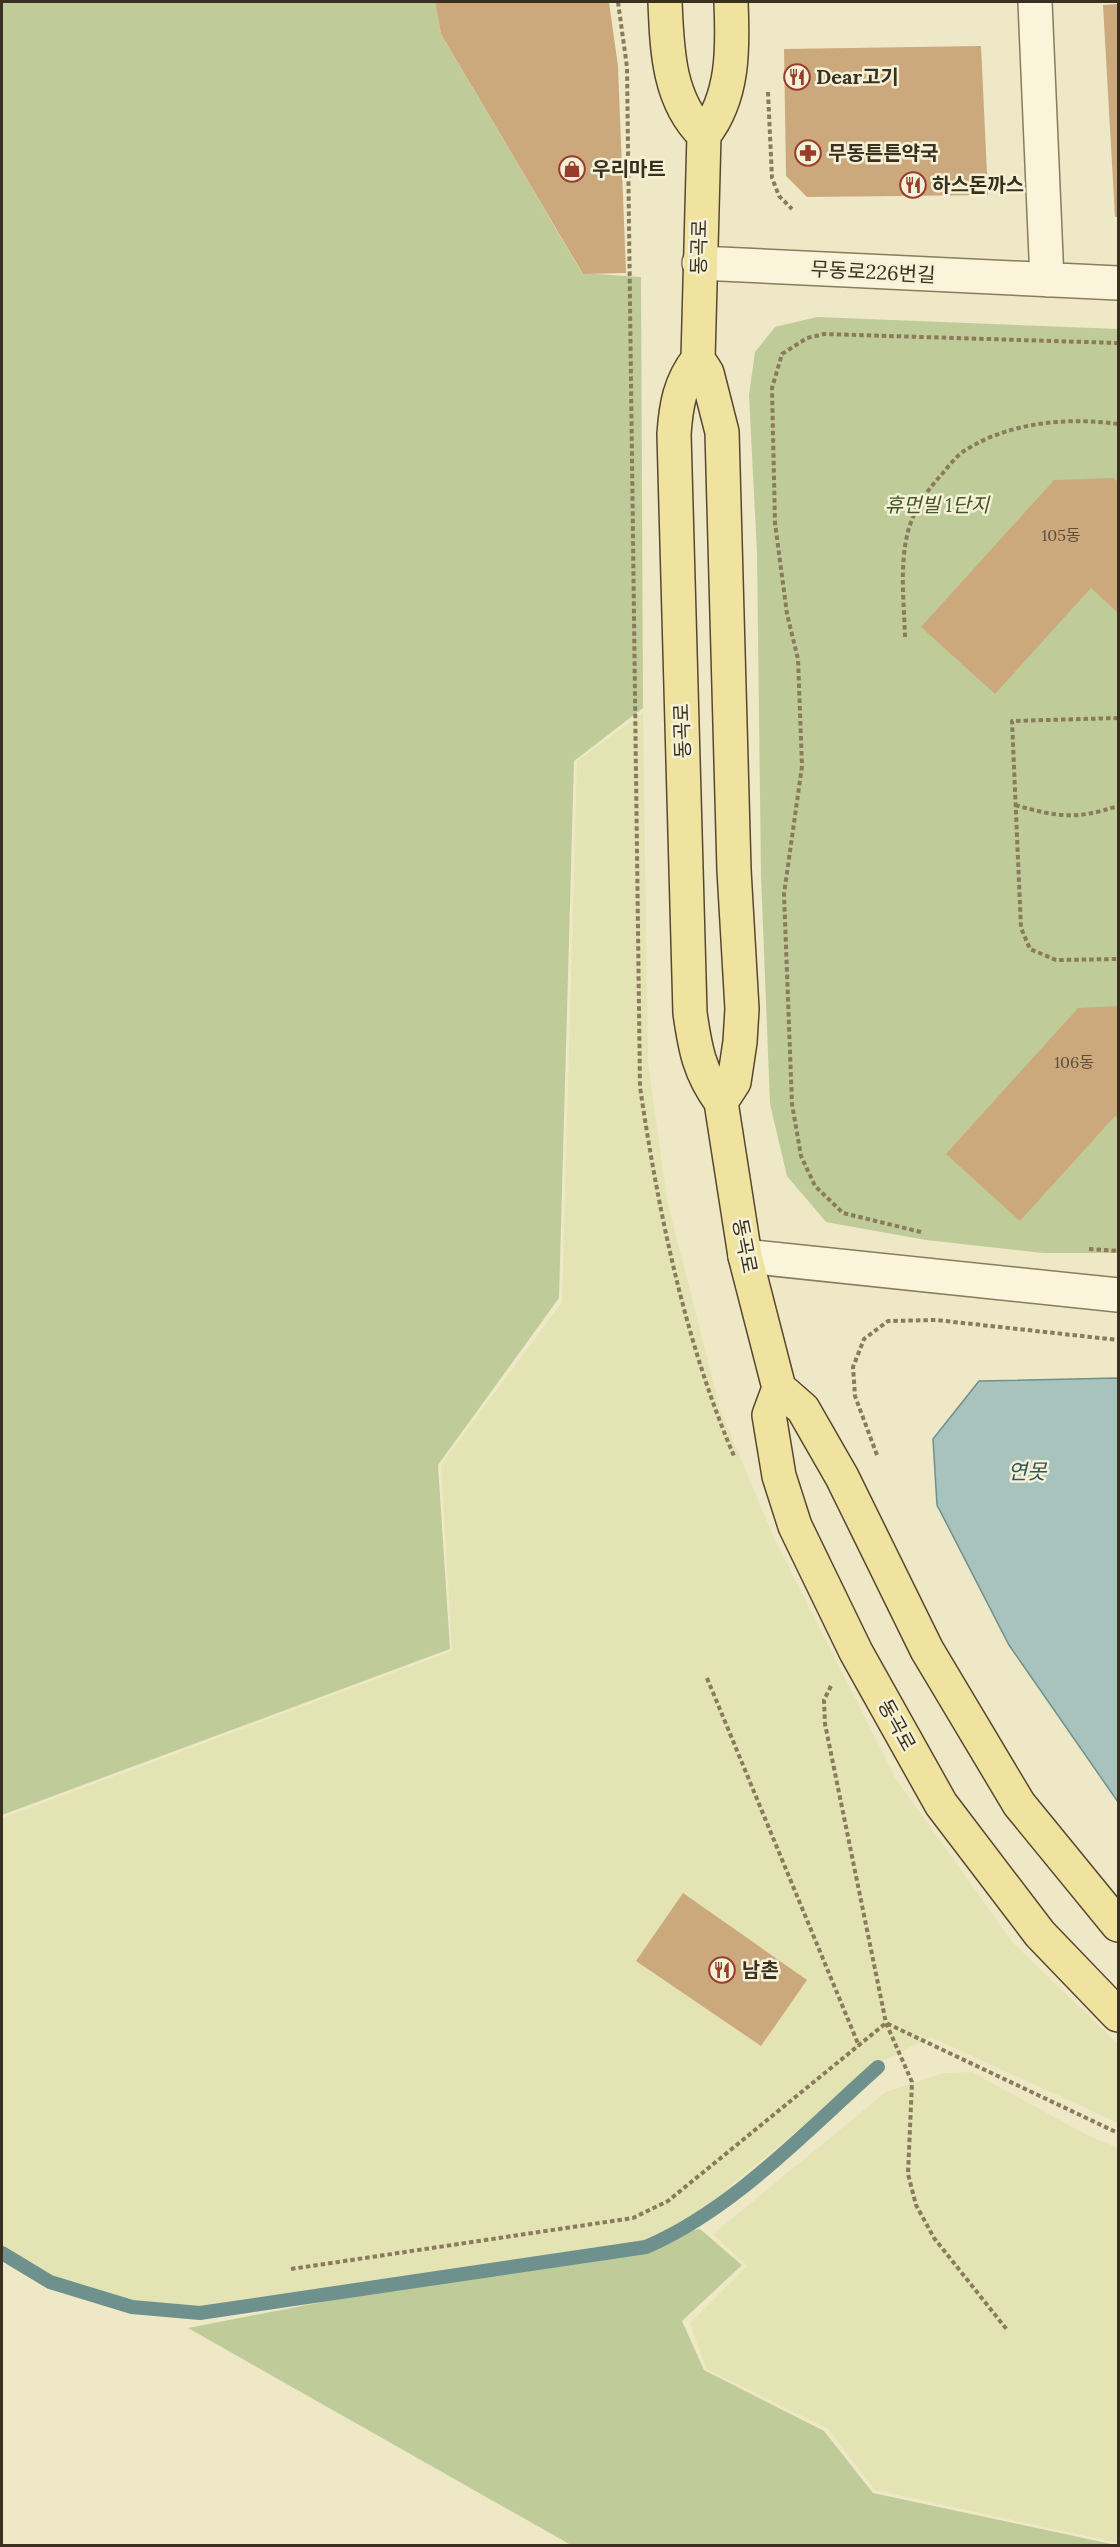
<svg xmlns="http://www.w3.org/2000/svg" width="1120" height="2547" font-family="Lora,'Noto Sans KR',serif">
	<rect width="100%" height="100%" fill="#eee8c7"/>
	<!-- farmland -->
	<path fill="#e4e3b4" d="M 643,713 L 648,1062 L 667,1200 L 720,1409 L 774,1538 L 896,1779 L 1013,1943 L 1118,2044 L 1118,2123 L 931,2037 L 878,2063 L 680,2228 L 644,2243 L 198,2309 L 131,2304 L 51,2279 L 2,2249 L 2,1818 L 452,1651 L 441,1465 L 562,1302 L 577,761 Z
		M 972,2072 L 1089,2136 L 1118,2148 L 1118,2543 L 875,2490 L 827,2428 L 706,2369 L 690,2323 L 747,2266 L 713,2234 L 886,2092 L 944,2073 Z"/>
	<!-- green -->
	<path fill="#bfcc9a" d="M 2,2 L 435,2 L 441,34 L 582,273 L 641,277 L 643,708 L 574,761 L 559,1298 L 438,1465 L 450,1649 L 2,1815 Z
		M 817,317 L 1118,329 L 1118,1253 L 1043,1253 L 926,1240 L 826,1222 L 787,1176 L 770,1104 L 761,876 L 757,553 L 749,395 L 755,352 L 775,327 Z
		M 700,2229 L 742,2265 L 682,2321 L 704,2370 L 824,2431 L 873,2493 L 1116,2545 L 571,2545 L 188,2328 Z"/>
	<!-- water -->
	<path fill="#a8c2be" stroke="#6e918d" stroke-width="1.5" d="M 1118,1378 L 1118,1802 L 1009,1645 L 937,1505 L 933,1439 L 979,1381 Z"/>
	<g fill="none" stroke-linecap="round" stroke-linejoin="round">
		<!-- stream -->
		<path stroke="#6e918d" stroke-width="14" d="M 2,2253 L 50,2282 L 132,2307 L 200,2313 L 646,2247 C 734,2209 806,2131 878,2067"/>
	</g>
	<!-- building -->
	<path fill="#cca97d" d="M 435,2 L 609,2 L 618,66 L 626,273 L 583,274 L 441,34 Z
		M 1118,4 L 1118,217 L 1115,217 L 1103,5 Z
		M 981,46 L 988,195 L 807,197 L 786,176 L 784,49 Z
		M 1114,478 L 1118,482 L 1118,613 L 1091,588 L 995,694 L 921,627 L 1054,480 Z
		M 1118,1006 L 1118,1119 L 1115,1116 L 1020,1221 L 946,1154 L 1078,1008 Z
		M 683,1893 L 807,1980 L 761,2046 L 636,1961 Z"/>
	<g fill="none" stroke-linecap="round" stroke-linejoin="round">
		<!-- minor casing -->
		<g stroke="#8a7b5c" stroke-width="36">
			<path id="minor" d="M 1035,2 L 1047,280
				M 699,263 L 1118,283
				M 745,1256 L 1118,1295"/>
		</g>
		<!-- major casing -->
		<g stroke="#584830" stroke-width="36">
			<path id="major" d="M 665,2 C 667,49 668,100 704,135
				M 698,359 C 680,382 676,405 674,434 L 690,1013 C 695,1048 699,1072 721,1102 L 745,1256 L 779,1388 L 769,1415 L 779,1476 L 795,1526 L 856,1652 L 941,1804 L 1040,1934 L 1118,2015
				M 721,1102 L 734,1082 L 740,1042 L 742,1009 L 734,870 L 722,432 L 707,373 L 698,359 L 704,135 C 734,97 733,48 731,2
				M 779,1388 L 803,1409 L 842,1477 L 927,1650 L 1019,1804 L 1118,1925"/>
		</g>
		<!-- path -->
		<path stroke="#8a7b5c" stroke-width="4" stroke-dasharray="4.5 3" stroke-linecap="butt" d="M 618,2 L 627,67 L 640,1087 C 658,1210 685,1342 734,1456
			M 768,92 L 772,178 L 779,196 L 792,209
			M 905,637 C 904,601 899,562 909,528 C 915,508 929,488 942,474 C 949,466 956,456 964,451 C 1009,422 1067,417 1118,424
			M 1118,718 L 1012,721 L 1021,928 L 1030,949 L 1056,960 L 1118,959
			M 1015,805 C 1058,817 1075,820 1118,806
			M 921,1232 L 843,1213 L 815,1186 L 801,1156 L 792,1104 L 784,894 L 802,766 L 798,659 L 787,614 L 775,523 L 772,388 L 782,354 L 807,338 L 824,334 L 1118,343
			M 1089,1249 L 1118,1251
			M 877,1455 L 855,1396 L 853,1367 L 864,1339 L 888,1321 L 936,1320 L 1118,1340
			M 707,1678 L 859,2046
			M 831,1686 L 824,1700 L 825,1724 L 886,2023 L 912,2082 L 908,2174 L 916,2205 L 934,2238 L 1008,2331
			M 291,2269 L 633,2218 L 668,2201 L 886,2023 L 1118,2133"/>
		<!-- minor -->
		<use href="#minor" stroke="#f9f4da" stroke-width="33"/>
		<!-- major -->
		<use href="#major" stroke="#f0e3a0" stroke-width="33"/>
	</g>
	<!-- icons -->
	<defs>
		<g id="restaurant-ring" transform="scale(1.35)"><circle r="9.5" fill="#f5f1d6" stroke="#983c2d" stroke-width="1.5"/><path d="M-5-6h1v4h1v-4h1v4h1v-4h1v5L-1.5 .5V6h-2V.5L-5-1ZM5-6V6H3V1.5H1.5Q1.5-4 5-6Z" fill="#983c2d"/></g>
		<g id="pharmacy-ring" transform="scale(1.35)"><circle r="9.5" fill="#f5f1d6" stroke="#983c2d" stroke-width="1.5"/><path d="M-2-6h4v4h4v4h-4v4h-4v-4h-4v-4h4Z" fill="#983c2d"/></g>
		<g id="shop-ring" transform="scale(1.35)"><circle r="9.5" fill="#f5f1d6" stroke="#983c2d" stroke-width="1.5"/><path d="M-5-2.5h2.3a2.7 3.5 0 0 1 5.4 0H5L5.5 6h-11ZM-1.5-2.5h3a1.5 2.3 0 0 0-3 0Z" fill="#983c2d"/></g>
	</defs>
	<g fill-rule="evenodd">
		<use href="#restaurant-ring" x="797" y="77"/>
		<use href="#pharmacy-ring" x="808" y="153"/>
		<use href="#shop-ring" x="572" y="169"/>
		<use href="#restaurant-ring" x="913" y="185"/>
		<use href="#restaurant-ring" x="722" y="1970"/>
	</g>
	<g text-anchor="middle" stroke-width="5" stroke-linejoin="round" paint-order="stroke">
		<!-- number labels -->
		<g font-size="16" fill="#5e4e37">
			<text x="1061" y="541">105동</text>
			<text x="1074" y="1068">106동</text>
		</g>
		<!-- poi labels -->
		<g font-size="20" font-weight="bold" fill="#3a3020" stroke="#f5f1d6" text-anchor="start">
			<text x="816" y="84">Dear고기</text>
			<text x="828" y="160">무동튼튼약국</text>
			<text x="592" y="176">우리마트</text>
			<text x="932" y="192">하스돈까스</text>
			<text x="742" y="1977">남촌</text>
		</g>
		<!-- street labels -->
		<g font-size="20" fill="#3a3020" stroke="#f5f1d6">
			<text transform="translate(699 247) rotate(-89)" y="7">동곡로</text>
			<text transform="translate(873 272) rotate(3)" y="7">무동로226번길</text>
			<text transform="translate(682 731) rotate(-92)" y="7">동곡로</text>
			<text transform="translate(745 1246) rotate(79)" y="7">동곡로</text>
			<text transform="translate(897 1725) rotate(61)" y="7">동곡로</text>
		</g>
		<!-- park labels -->
		<g font-size="20" font-style="italic" fill="#435627" stroke="#f5f1d6">
			<text x="937" y="512">휴먼빌 1단지</text>
		</g>
		<!-- water labels -->
		<g font-size="21" font-style="italic" fill="#2f565a" stroke="#f5f1d6">
			<text x="1027" y="1479">연못</text>
		</g>
	</g>
	<!-- border -->
	<rect width="1120" height="2547" fill="none" stroke="#3a3020" stroke-width="6"/>
</svg>
